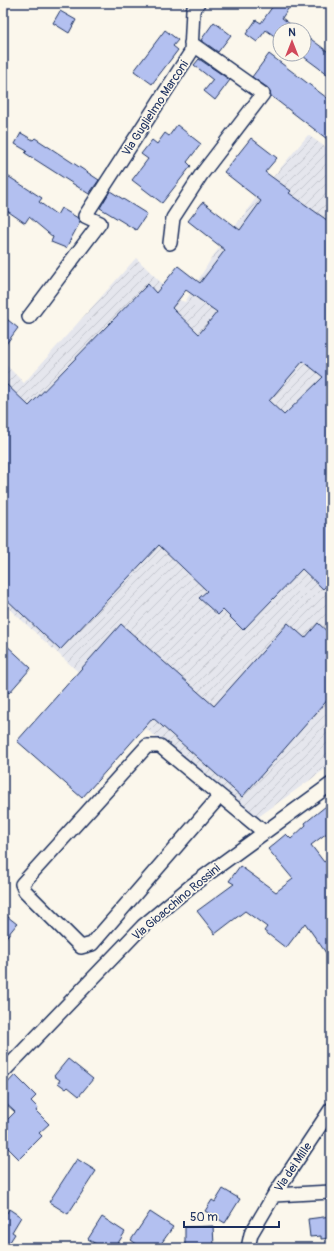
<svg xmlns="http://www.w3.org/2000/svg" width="334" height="1251" font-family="Pangolin,sans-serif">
	<defs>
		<pattern id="industrial-furrows" width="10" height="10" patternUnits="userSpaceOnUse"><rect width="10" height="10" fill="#e5e6ed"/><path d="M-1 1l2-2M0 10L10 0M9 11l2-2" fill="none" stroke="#c4c6ce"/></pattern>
	</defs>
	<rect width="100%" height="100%" fill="#fbf7ec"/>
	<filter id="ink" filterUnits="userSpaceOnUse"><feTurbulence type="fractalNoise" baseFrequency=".025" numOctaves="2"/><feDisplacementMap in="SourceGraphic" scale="8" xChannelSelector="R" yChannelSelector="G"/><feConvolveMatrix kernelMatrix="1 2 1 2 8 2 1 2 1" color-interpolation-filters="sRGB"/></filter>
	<g filter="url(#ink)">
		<!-- industrial -->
		<path fill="url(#industrial-furrows)" d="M 308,135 L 331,151 L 331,765 L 254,820 L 75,669 L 3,603 L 3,362 L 24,383 L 136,258 L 179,300 L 185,302 L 211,259 L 259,194 Z"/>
		<!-- building -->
		<path fill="#b3c0f0" stroke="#1b2f5e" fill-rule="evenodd" d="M 275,3 L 292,3 L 282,18 L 298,30 L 280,30 L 280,40 L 266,30 L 257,42 L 246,34 L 256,20 L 261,23 Z
			M 60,11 L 76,20 L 69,33 L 53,23 Z
			M 214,22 L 231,35 L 218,52 L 201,40 Z
			M 165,30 L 178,40 L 173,46 L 178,50 L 152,84 L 134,71 Z
			M 304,34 L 331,54 L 331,77 L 304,57 Z
			M 269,54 L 331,101 L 331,142 L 271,96 L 270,91 L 268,88 L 252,77 Z
			M 199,59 L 230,80 L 215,100 L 204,91 L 213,80 L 194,65 Z
			M 177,125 L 201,144 L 187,162 L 191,166 L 162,203 L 132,180 L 148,159 L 141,154 L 152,140 L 157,144 L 165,133 L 169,136 Z
			M 21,133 L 33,140 L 35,138 L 99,180 L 89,194 L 25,153 L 27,151 L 15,144 Z
			M 251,138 L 277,158 L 265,172 L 291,191 L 289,193 L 331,223 L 331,581 L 323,589 L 302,569 L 243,630 L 223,610 L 218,615 L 199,598 L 207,591 L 159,545 L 60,650 L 3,596 L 3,381 L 29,406 L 148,284 L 156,293 L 178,266 L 200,283 L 225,250 L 188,221 L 203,202 L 240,230 L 261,201 L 224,172 ZM 186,290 L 217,312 L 199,334 L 172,308 ZM 303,361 L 323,377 L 284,415 L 269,401 Z
			M 3,173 L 42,198 L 39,202 L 57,215 L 61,208 L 78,218 L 80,222 L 66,248 L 51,242 L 53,237 L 29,217 L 25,223 L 3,208 Z
			M 110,191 L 147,214 L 136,230 L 100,208 Z
			M 3,316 L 18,328 L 3,348 Z
			M 288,623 L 305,638 L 318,623 L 331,635 L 331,696 L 242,797 L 153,718 L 82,798 L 17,741 L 121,624 L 214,706 Z
			M 3,642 L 31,668 L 9,693 L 3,687 Z
			M 331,802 L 331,830 L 311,845 L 324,862 L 331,857 L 331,960 L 305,923 L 286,948 L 264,931 L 267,927 L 245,911 L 215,934 L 197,911 L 234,884 L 229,881 L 240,866 L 276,892 L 293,879 L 268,849 L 286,834 L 291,839 L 306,825 L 305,823 Z
			M 3,913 L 17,924 L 3,941 Z
			M 68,1059 L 93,1079 L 79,1096 L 68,1087 L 66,1089 L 58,1083 L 60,1080 L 54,1076 Z
			M 15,1075 L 36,1096 L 31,1101 L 38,1108 L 36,1111 L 49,1124 L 39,1133 L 42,1136 L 19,1159 L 3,1143 L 3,1124 L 15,1112 L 3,1101 L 3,1088 Z
			M 77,1159 L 96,1171 L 68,1214 L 49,1202 Z
			M 223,1189 L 240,1199 L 225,1223 L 205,1211 L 212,1200 L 215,1202 Z
			M 9,1209 L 21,1217 L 12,1232 L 15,1234 L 6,1248 L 3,1248 L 3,1210 L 7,1213 Z
			M 150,1212 L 173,1227 L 158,1248 L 142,1248 L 131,1240 Z
			M 331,1216 L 331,1238 L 321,1239 L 321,1236 L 310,1237 L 308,1219 Z
			M 102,1217 L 125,1232 L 115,1248 L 102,1248 L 88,1239 Z
			M 213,1226 L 214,1246 L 185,1247 L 185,1227 Z"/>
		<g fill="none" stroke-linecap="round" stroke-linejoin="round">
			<!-- minor casing -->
			<g stroke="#1b2f5e" stroke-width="16">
				<path id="minor" d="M 170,243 L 173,218 L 201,175 L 263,94 L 191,43
					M 29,317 L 100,223 L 85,216 L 191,52 L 193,10 L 198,3
					M 220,796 L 92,944 L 81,947 L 25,891 L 22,884 L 147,746 L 160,746 L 264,832
					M 3,1072 L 143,926 L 191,886 L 331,784
					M 274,1195 L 331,1192
					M 248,1248 L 251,1234 L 274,1195 L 331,1109"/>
			</g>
			<!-- minor -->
			<use href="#minor" stroke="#fbf7ec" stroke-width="13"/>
		</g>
	</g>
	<g text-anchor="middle" stroke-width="3.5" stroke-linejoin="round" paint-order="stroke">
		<!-- street labels -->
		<g font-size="12" fill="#1b2f5e" stroke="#fbf7ec">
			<text transform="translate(155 108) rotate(-57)" y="4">Via Guglielmo Marconi</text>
			<text transform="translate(176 902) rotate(-40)" y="4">Via Gioacchino Rossini</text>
			<text transform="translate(293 1167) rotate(-56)" y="4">Via dei Mille</text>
		</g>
	</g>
	<!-- margin -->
	<rect width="334" height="1251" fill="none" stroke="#fbf7ec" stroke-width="16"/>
	<rect x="8" y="8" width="318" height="1235" fill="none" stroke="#1b2f5e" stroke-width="1.5" filter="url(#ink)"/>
	<!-- north arrow -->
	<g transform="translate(292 42)"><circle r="19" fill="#fbf7ec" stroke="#a1a7b3"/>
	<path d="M0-3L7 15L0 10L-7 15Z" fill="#d1495b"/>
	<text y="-6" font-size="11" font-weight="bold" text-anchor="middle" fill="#1b2f5e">N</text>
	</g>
	<!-- scale -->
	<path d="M184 1221v6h95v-6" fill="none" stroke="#1b2f5e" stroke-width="2"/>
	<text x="190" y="1221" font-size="12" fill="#1b2f5e" stroke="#fbf7ec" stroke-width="3" paint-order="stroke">50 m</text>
</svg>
